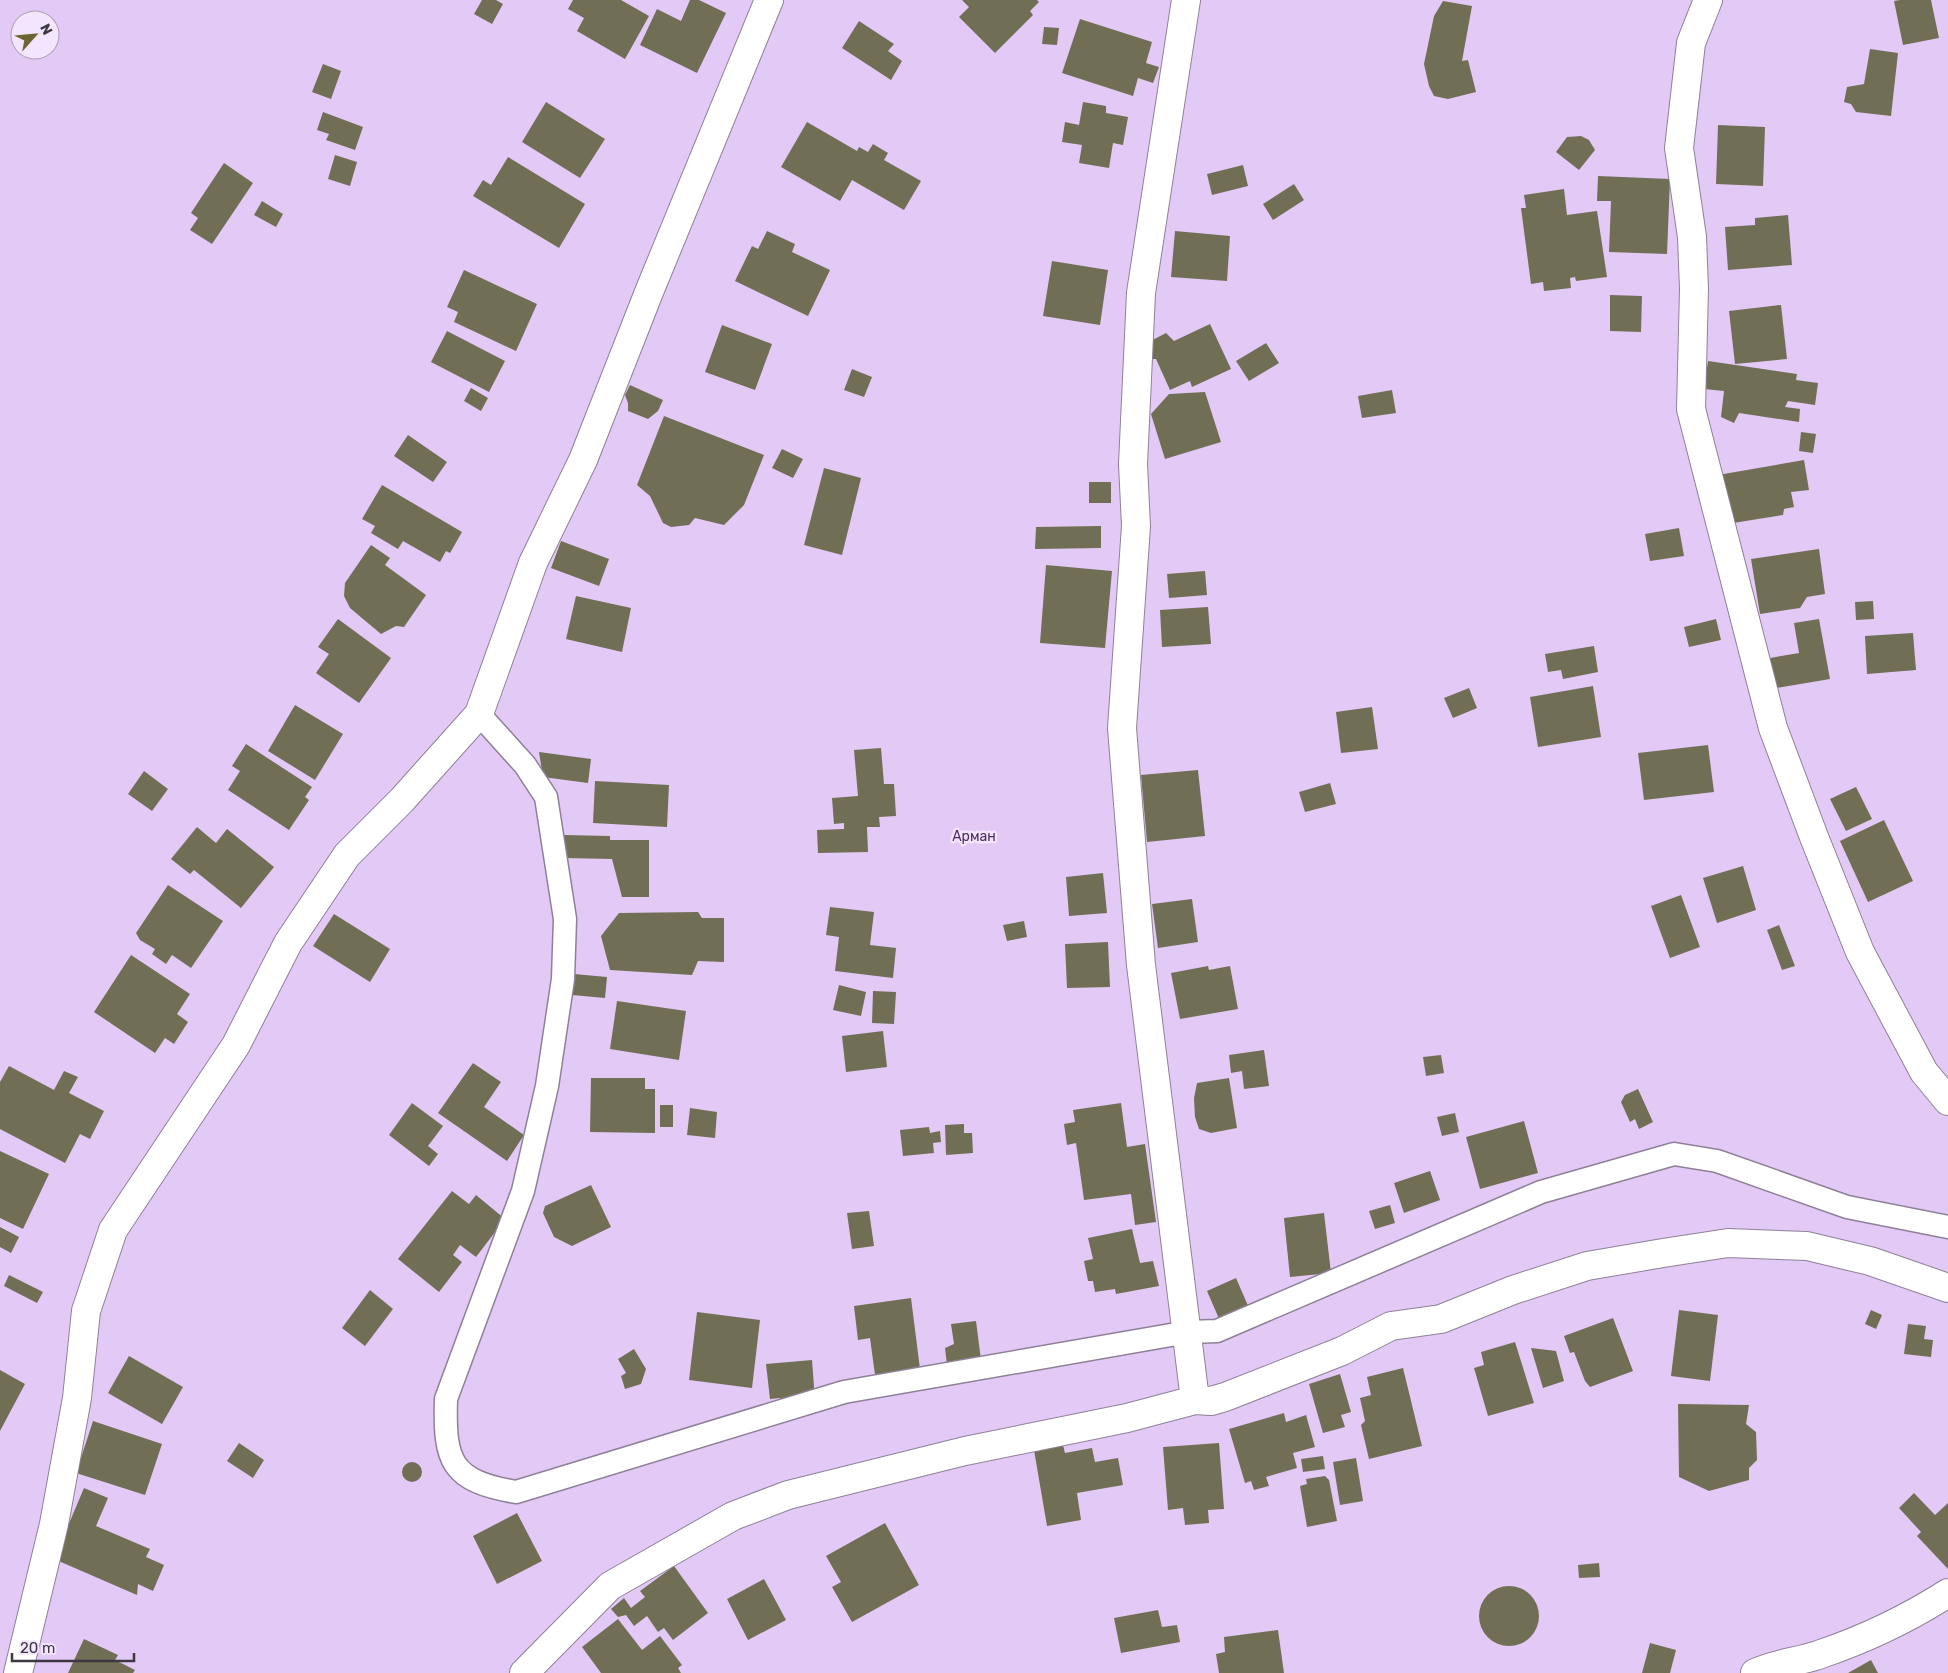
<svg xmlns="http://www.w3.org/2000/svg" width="1948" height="1673" font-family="Rubik,sans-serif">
	<rect width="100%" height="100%" fill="#f3e5fd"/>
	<!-- green -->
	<path fill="#e3caf6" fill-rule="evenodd" d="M 0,0 L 1948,0 L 1948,1673 L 0,1673 ZM 20,20 L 50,20 L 50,50 L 20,50 Z"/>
	<!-- building -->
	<path fill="#716e56" d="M 482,0 L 496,0 L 503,4 L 492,24 L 474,14 Z
		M 573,0 L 621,0 L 649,16 L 625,59 L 577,31 L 584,18 L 568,9 Z
		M 690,0 L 699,0 L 726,13 L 697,73 L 640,45 L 657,9 L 681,21 Z
		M 962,0 L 1037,0 L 1039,2 L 1030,11 L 1033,15 L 995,53 L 959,17 L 969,7 Z
		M 1900,0 L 1931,0 L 1939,38 L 1903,45 L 1894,1 Z
		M 1443,1 L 1472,6 L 1462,61 L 1468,60 L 1476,92 L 1448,99 L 1434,96 L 1429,86 L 1424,64 L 1434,16 Z
		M 1080,19 L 1152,42 L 1146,63 L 1159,67 L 1153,83 L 1138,78 L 1133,96 L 1062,73 Z
		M 859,21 L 894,44 L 888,51 L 902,61 L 891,80 L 842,48 Z
		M 1044,27 L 1059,28 L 1057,45 L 1042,44 Z
		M 1870,49 L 1898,53 L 1891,116 L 1856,112 L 1851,104 L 1844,102 L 1847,87 L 1864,84 Z
		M 323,64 L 341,71 L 331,99 L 312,92 Z
		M 546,102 L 605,139 L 580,178 L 522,142 Z
		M 1083,102 L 1106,106 L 1106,113 L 1128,117 L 1123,145 L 1113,143 L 1109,168 L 1079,163 L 1082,145 L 1062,142 L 1065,122 L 1079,125 Z
		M 323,112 L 363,127 L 355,150 L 326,140 L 329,134 L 317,130 Z
		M 807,122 L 857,151 L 859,147 L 868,152 L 873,144 L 888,153 L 884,160 L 921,181 L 904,210 L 852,180 L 840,201 L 781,167 Z
		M 1718,125 L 1765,127 L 1763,186 L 1716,184 Z
		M 1581,136 L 1589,140 L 1595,150 L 1579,170 L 1556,152 L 1567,137 Z
		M 335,155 L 357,162 L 350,186 L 328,179 Z
		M 508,157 L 585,204 L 559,248 L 473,196 L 483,180 L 491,185 Z
		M 224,163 L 253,183 L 212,244 L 190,230 L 198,218 L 191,213 Z
		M 1243,165 L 1248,186 L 1212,195 L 1207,174 Z
		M 1598,176 L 1670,179 L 1667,254 L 1609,252 L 1611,201 L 1597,201 Z
		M 1294,184 L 1304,200 L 1273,220 L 1263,204 Z
		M 1564,189 L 1567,215 L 1597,211 L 1607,277 L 1576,281 L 1575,277 L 1570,278 L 1571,288 L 1544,291 L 1543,282 L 1531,284 L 1521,208 L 1526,208 L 1524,195 Z
		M 262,201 L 283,214 L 276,227 L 254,215 Z
		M 1788,215 L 1792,265 L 1728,270 L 1725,227 L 1755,225 L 1755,218 Z
		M 767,231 L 795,244 L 792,252 L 830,270 L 808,316 L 735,281 L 752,246 L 758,249 Z
		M 1175,231 L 1230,236 L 1227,281 L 1171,277 Z
		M 1052,261 L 1108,270 L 1100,325 L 1043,316 Z
		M 464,270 L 537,304 L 516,351 L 454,322 L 458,312 L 447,307 Z
		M 1610,295 L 1642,296 L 1641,332 L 1610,331 Z
		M 1781,305 L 1787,359 L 1735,364 L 1729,311 Z
		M 1210,324 L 1231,369 L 1192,387 L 1190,381 L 1170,390 L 1156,359 L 1150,359 L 1143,345 L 1166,333 L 1174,341 Z
		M 722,325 L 772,344 L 755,390 L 705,372 Z
		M 447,331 L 505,361 L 489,392 L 431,362 Z
		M 1266,343 L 1279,363 L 1249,381 L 1236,361 Z
		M 1708,361 L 1797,374 L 1796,380 L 1818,383 L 1815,405 L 1788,401 L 1785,407 L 1800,409 L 1799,422 L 1739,413 L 1734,423 L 1721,417 L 1724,391 L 1704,389 Z
		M 852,369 L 872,377 L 864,397 L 844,390 Z
		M 630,385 L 663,400 L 658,411 L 648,419 L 628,411 L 628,403 L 625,395 Z
		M 471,388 L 488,398 L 481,411 L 464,401 Z
		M 1392,390 L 1396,413 L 1362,418 L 1358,396 Z
		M 1205,392 L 1221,442 L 1165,459 L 1151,414 L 1169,394 Z
		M 664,416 L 764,455 L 744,505 L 724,525 L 695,518 L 689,525 L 671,527 L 663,523 L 650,496 L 637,485 Z
		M 1801,432 L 1816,434 L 1813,453 L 1799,451 Z
		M 408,435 L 447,462 L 433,482 L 394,456 Z
		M 782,449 L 803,459 L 793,478 L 772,468 Z
		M 1804,460 L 1809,490 L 1791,492 L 1794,507 L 1784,509 L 1783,515 L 1727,524 L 1718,475 Z
		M 824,468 L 861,478 L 842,555 L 804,545 Z
		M 1089,482 L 1111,482 L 1111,503 L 1089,503 Z
		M 382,485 L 462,532 L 450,553 L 446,551 L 440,562 L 403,541 L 398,549 L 371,533 L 375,526 L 362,519 Z
		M 1101,526 L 1101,548 L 1035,549 L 1036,527 Z
		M 1679,528 L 1684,556 L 1650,561 L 1645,534 Z
		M 561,541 L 609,559 L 599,586 L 551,568 Z
		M 371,545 L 390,558 L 385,565 L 426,595 L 404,627 L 396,626 L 381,634 L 350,608 L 344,596 L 345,583 Z
		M 1819,549 L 1825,594 L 1807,597 L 1800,608 L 1760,614 L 1751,559 Z
		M 1046,565 L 1112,571 L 1105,648 L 1040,643 Z
		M 1205,571 L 1207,595 L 1169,598 L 1167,574 Z
		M 576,596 L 631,608 L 622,652 L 566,639 Z
		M 1873,601 L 1874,619 L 1856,620 L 1855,602 Z
		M 1208,607 L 1211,644 L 1162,647 L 1160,610 Z
		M 338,619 L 391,658 L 359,703 L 316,673 L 329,654 L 318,647 Z
		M 1716,619 L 1721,640 L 1689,647 L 1684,627 Z
		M 1819,619 L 1830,679 L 1776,688 L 1770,658 L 1799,653 L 1794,623 Z
		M 1913,633 L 1916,670 L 1867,674 L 1865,636 Z
		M 1594,646 L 1598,672 L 1563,679 L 1561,670 L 1548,672 L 1545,654 Z
		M 1593,686 L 1601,737 L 1538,747 L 1530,697 Z
		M 1469,688 L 1477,708 L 1453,718 L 1444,698 Z
		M 295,705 L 343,734 L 315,780 L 268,751 Z
		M 1372,707 L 1378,749 L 1341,753 L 1336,712 Z
		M 246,744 L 312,787 L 305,797 L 309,800 L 289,830 L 228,790 L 240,771 L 232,766 Z
		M 1708,745 L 1714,792 L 1644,800 L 1638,753 Z
		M 881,748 L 884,784 L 894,784 L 896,816 L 879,817 L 880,827 L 867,827 L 868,852 L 818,853 L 817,830 L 844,829 L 844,823 L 834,824 L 832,798 L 858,796 L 854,750 Z
		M 539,752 L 591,759 L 588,783 L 543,777 Z
		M 1198,770 L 1205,836 L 1147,842 L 1141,775 Z
		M 144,771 L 168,789 L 152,811 L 128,794 Z
		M 595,781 L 669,785 L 667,827 L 593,823 Z
		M 1330,783 L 1336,804 L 1305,812 L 1299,792 Z
		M 1856,787 L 1872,819 L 1846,831 L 1830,799 Z
		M 1884,820 L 1913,881 L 1868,902 L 1840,841 Z
		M 197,827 L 216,843 L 227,829 L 274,867 L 241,908 L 194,870 L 190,874 L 171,859 Z
		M 564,835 L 610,836 L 610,840 L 649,840 L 649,897 L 622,897 L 612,859 L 564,858 Z
		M 1743,866 L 1756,910 L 1717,923 L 1703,878 Z
		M 1103,873 L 1107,913 L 1069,916 L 1066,877 Z
		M 168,885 L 223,921 L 191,968 L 172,955 L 166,964 L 152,954 L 155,949 L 140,940 L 136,933 Z
		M 1681,895 L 1700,947 L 1670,958 L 1651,906 Z
		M 1192,899 L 1198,942 L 1158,948 L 1152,904 Z
		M 830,907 L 874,912 L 870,945 L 896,948 L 893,978 L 835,971 L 839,937 L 826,935 Z
		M 698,912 L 702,918 L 724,918 L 724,962 L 698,961 L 692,975 L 610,970 L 601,936 L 619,913 Z
		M 334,914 L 390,949 L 370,982 L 313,946 Z
		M 1024,921 L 1027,937 L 1007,941 L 1003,925 Z
		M 1779,925 L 1795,966 L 1782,970 L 1767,930 Z
		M 1108,942 L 1110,987 L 1067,988 L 1065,944 Z
		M 131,955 L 190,994 L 177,1014 L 188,1022 L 174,1044 L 165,1038 L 155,1053 L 94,1012 Z
		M 1208,966 L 1209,970 L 1230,966 L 1238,1009 L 1180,1019 L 1171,973 Z
		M 574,974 L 607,977 L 605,998 L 572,995 Z
		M 839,985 L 866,992 L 861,1016 L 833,1010 Z
		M 873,991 L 896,992 L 894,1024 L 872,1023 Z
		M 617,1001 L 686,1011 L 679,1060 L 610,1049 Z
		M 883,1031 L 887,1067 L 846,1072 L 842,1036 Z
		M 1264,1050 L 1269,1086 L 1244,1089 L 1242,1071 L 1231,1073 L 1229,1055 Z
		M 1441,1055 L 1444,1073 L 1426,1076 L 1423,1057 Z
		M 473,1063 L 501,1082 L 484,1107 L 524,1135 L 507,1161 L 438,1113 Z
		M 9,1066 L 54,1090 L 64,1071 L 78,1077 L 69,1093 L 104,1111 L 90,1139 L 80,1134 L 65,1163 L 0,1129 L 0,1082 Z
		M 591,1078 L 645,1078 L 645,1089 L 655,1089 L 655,1133 L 590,1132 Z
		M 1229,1078 L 1237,1128 L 1211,1133 L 1199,1129 L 1195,1117 L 1194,1098 L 1197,1083 Z
		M 1638,1089 L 1653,1122 L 1639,1129 L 1635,1119 L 1630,1122 L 1621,1102 L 1625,1095 Z
		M 412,1103 L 443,1126 L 428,1146 L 438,1154 L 429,1166 L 389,1135 Z
		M 1121,1103 L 1127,1147 L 1145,1144 L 1156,1222 L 1135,1225 L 1131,1194 L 1084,1200 L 1076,1143 L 1067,1145 L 1064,1124 L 1075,1122 L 1073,1110 Z
		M 660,1105 L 673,1105 L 673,1127 L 660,1127 Z
		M 690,1108 L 717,1112 L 715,1138 L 687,1135 Z
		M 1455,1113 L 1459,1132 L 1442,1136 L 1437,1117 Z
		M 1524,1121 L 1538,1173 L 1480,1189 L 1466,1137 Z
		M 964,1124 L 964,1133 L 972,1133 L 973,1153 L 946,1155 L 945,1125 Z
		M 929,1127 L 930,1133 L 940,1131 L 941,1142 L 933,1143 L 934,1153 L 903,1156 L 900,1130 Z
		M 0,1151 L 49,1174 L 23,1229 L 0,1218 Z
		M 1430,1171 L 1440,1200 L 1404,1213 L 1394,1183 Z
		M 591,1185 L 611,1227 L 572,1246 L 554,1237 L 543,1213 L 545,1206 Z
		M 452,1191 L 469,1204 L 476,1195 L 505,1219 L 476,1257 L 460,1245 L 453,1255 L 462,1262 L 439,1292 L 398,1259 Z
		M 1390,1205 L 1395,1223 L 1375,1229 L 1369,1211 Z
		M 869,1211 L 874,1246 L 852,1249 L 847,1213 Z
		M 1324,1213 L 1331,1273 L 1290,1277 L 1284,1218 Z
		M 0,1227 L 19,1237 L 11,1253 L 0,1247 Z
		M 1132,1229 L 1140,1263 L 1153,1261 L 1159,1286 L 1116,1294 L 1115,1289 L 1095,1292 L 1093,1281 L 1088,1281 L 1084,1261 L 1093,1259 L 1088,1238 Z
		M 9,1275 L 43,1292 L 37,1303 L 4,1286 Z
		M 1236,1278 L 1249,1308 L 1220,1321 L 1207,1291 Z
		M 370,1290 L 393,1309 L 365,1346 L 342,1328 Z
		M 911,1298 L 920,1369 L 875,1375 L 870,1338 L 858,1340 L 854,1306 Z
		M 1679,1310 L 1718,1315 L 1710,1381 L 1671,1376 Z
		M 1871,1310 L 1882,1315 L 1876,1329 L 1865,1324 Z
		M 697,1312 L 760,1320 L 752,1388 L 689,1380 Z
		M 1613,1318 L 1633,1371 L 1590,1387 L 1585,1381 L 1574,1352 L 1570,1353 L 1564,1336 Z
		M 976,1321 L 981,1360 L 947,1365 L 945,1348 L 954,1344 L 951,1324 Z
		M 1908,1324 L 1926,1326 L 1924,1339 L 1933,1340 L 1931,1357 L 1904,1354 Z
		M 1515,1342 L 1534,1403 L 1488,1416 L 1474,1368 L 1484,1365 L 1481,1352 Z
		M 1531,1348 L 1556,1351 L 1564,1381 L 1543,1388 Z
		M 634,1349 L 646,1369 L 641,1384 L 625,1389 L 621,1376 L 626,1373 L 618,1359 Z
		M 129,1356 L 183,1387 L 162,1424 L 108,1393 Z
		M 812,1360 L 815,1400 L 781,1404 L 780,1398 L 770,1399 L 766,1364 Z
		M 1403,1368 L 1422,1446 L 1369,1459 L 1361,1425 L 1365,1421 L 1360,1398 L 1371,1395 L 1367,1377 Z
		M 0,1370 L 25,1384 L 0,1431 Z
		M 1340,1374 L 1351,1412 L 1341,1415 L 1345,1427 L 1323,1433 L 1309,1384 Z
		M 1678,1404 L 1749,1405 L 1746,1424 L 1756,1432 L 1757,1460 L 1749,1468 L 1749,1480 L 1709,1491 L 1679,1477 Z
		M 1284,1413 L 1286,1422 L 1306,1415 L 1315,1447 L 1293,1453 L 1297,1468 L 1266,1477 L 1269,1486 L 1254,1490 L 1251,1481 L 1245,1483 L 1229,1429 Z
		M 93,1421 L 162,1444 L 145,1495 L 76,1473 Z
		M 239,1443 L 264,1460 L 253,1478 L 227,1461 Z
		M 1219,1443 L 1224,1509 L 1208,1510 L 1209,1523 L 1185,1525 L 1183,1508 L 1168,1510 L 1163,1447 Z
		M 1063,1445 L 1065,1453 L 1092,1448 L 1095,1462 L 1118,1458 L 1123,1485 L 1077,1493 L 1081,1520 L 1047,1526 L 1034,1450 Z
		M 1323,1456 L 1325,1469 L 1303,1472 L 1301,1459 Z
		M 1356,1458 L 1363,1501 L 1340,1505 L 1333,1462 Z
		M402 1472a10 10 0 1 1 20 0a10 10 0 1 1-20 0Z
		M 1325,1476 L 1329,1480 L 1337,1521 L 1307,1527 L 1300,1486 L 1307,1484 L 1306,1479 Z
		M 84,1488 L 108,1498 L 96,1526 L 150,1549 L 146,1557 L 164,1565 L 153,1591 L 138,1584 L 137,1595 L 54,1559 Z
		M 1914,1493 L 1935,1515 L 1948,1503 L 1948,1569 L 1917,1536 L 1921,1532 L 1899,1508 Z
		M 517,1513 L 542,1561 L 497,1584 L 473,1536 Z
		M 885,1523 L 919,1585 L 852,1622 L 832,1587 L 841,1582 L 826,1556 Z
		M 1599,1563 L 1600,1577 L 1579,1578 L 1578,1565 Z
		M 674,1566 L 708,1613 L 673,1640 L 664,1628 L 658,1632 L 647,1616 L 634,1626 L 626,1615 L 618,1617 L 611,1609 L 624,1598 L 631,1608 L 645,1597 L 640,1591 Z
		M 764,1579 L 786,1620 L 748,1640 L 727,1599 Z
		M1479 1616a30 30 0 1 1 60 0a30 30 0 1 1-60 0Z
		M 1158,1610 L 1162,1627 L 1177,1625 L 1180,1642 L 1121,1653 L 1114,1618 Z
		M 618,1619 L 642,1650 L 660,1636 L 682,1665 L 678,1668 L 681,1673 L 601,1673 L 582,1647 Z
		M 1278,1630 L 1284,1673 L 1219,1673 L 1216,1654 L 1225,1652 L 1224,1637 Z
		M 84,1639 L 118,1655 L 115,1660 L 135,1670 L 133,1673 L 68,1673 Z
		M 1650,1643 L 1676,1650 L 1670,1673 L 1642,1673 Z
		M 1871,1660 L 1878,1673 L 1848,1673 Z"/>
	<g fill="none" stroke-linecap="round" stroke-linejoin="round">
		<!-- lane casing -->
		<g stroke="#8e8197" stroke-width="25">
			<path id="lane" d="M 479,714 L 525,765 L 546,797 L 565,919 L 563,979 L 547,1086 L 523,1191 L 446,1399 C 444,1462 451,1481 516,1492 L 844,1392 L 1188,1332 L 1217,1331 L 1541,1192 L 1674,1154 L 1717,1161 L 1847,1207 L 1948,1227"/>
		</g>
		<!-- street casing -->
		<g stroke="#8e8197" stroke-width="30">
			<path id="street" d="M 1186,0 L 1141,293 L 1133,464 L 1136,526 L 1122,728 L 1141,965 L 1195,1400 L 1211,1401 L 1225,1397 L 1342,1351 L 1391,1326 L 1441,1319 L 1513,1290 L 1587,1266 L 1663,1253 L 1728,1243 L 1807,1246 L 1870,1261 L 1948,1288
				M 1708,0 L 1691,43 L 1679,148 L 1692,237 L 1694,289 L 1691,409 L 1773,728 L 1814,837 L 1860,952 L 1924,1072 L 1948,1101
				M 18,1673 L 54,1524 L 77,1398 L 86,1311 L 113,1230 L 236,1045 L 288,943 L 347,855 L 402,800 L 479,714 L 533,563 L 583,460 L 649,292 L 769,0
				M 524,1673 L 610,1586 L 733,1516 L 788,1495 L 965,1451 L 1127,1418 L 1195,1400
				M 1755,1673 C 1776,1663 1799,1662 1821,1654 C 1865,1639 1909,1618 1948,1593"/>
		</g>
		<!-- lane -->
		<use href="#lane" stroke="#fff" stroke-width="22"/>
		<!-- street -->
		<use href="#street" stroke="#fff" stroke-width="28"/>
	</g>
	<g text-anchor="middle" stroke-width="5" stroke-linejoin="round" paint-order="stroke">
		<!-- park labels -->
		<g font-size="14" fill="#4f2b65" stroke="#f3e5fd">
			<text x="974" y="841">Арман</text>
		</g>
	</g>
	<!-- north arrow -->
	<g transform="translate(35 35) rotate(63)"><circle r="24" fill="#f3e5fd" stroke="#aa9fb1"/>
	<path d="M0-4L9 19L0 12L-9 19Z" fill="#6d6633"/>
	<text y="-8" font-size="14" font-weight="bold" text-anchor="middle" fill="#3c3740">N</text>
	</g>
	<!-- scale -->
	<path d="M12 1653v8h122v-8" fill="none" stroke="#3c3740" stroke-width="2.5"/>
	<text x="20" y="1653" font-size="15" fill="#3c3740" stroke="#f3e5fd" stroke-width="4" paint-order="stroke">20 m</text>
</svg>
